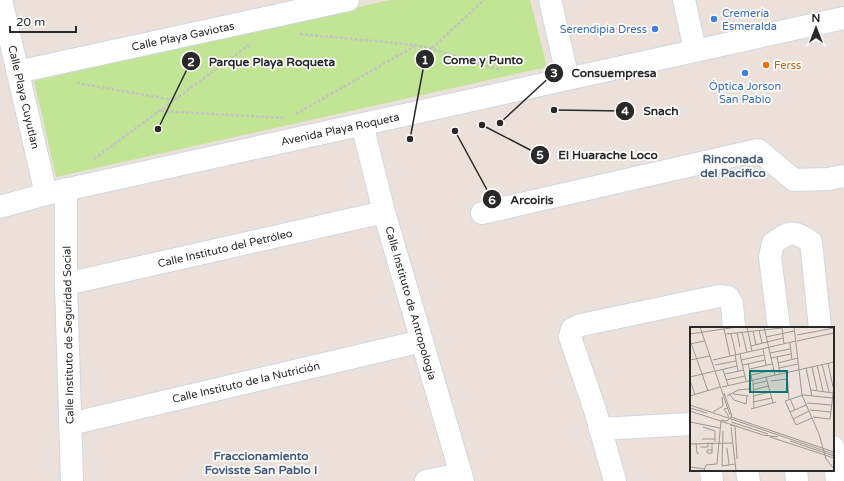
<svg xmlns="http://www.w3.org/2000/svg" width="844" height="481" font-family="'Varela Round',sans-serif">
	<rect width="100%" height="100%" fill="#ece0da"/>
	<!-- green -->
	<path fill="#c1e495" d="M 390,0 L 530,0 L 547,67 L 56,177 L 34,81 Z"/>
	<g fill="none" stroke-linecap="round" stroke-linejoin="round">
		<!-- minor casing -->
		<g stroke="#cfd7e2" stroke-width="24">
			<path id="minor" d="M 1,0 L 46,194
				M 550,0 L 568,79
				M 684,0 L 695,50
				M 17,72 L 348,0
				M 362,124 L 384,212 L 463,481
				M 66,189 L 66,284 L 72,481
				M 0,207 L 46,194 L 844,18
				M 482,213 L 758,150 L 794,180 L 828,179 L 844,176
				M 66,284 L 384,212
				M 779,328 L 770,257 L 773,243 C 790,231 793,230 811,242 L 820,328
				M 70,424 L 422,341
				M 600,429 L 691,424
				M 833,447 L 837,481
				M 711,470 L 712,481
				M 747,470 L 749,481
				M 796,470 L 797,481
				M 426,481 L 461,474
				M 615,481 L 595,410 L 570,337 L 572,329 L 581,325 L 719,296 L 728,297 L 732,304 L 734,328"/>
		</g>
		<!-- path -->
		<path stroke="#c3c3c3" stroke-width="2.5" stroke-dasharray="3 2" stroke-linecap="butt" d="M 300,34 L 416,45 L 432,49 L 501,70
			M 432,48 L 484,0
			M 77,83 L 174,100
			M 161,111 L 283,118
			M 296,114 L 415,46
			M 94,159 L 249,45"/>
		<!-- minor -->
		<use href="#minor" stroke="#fff" stroke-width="22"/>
	</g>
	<!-- markers -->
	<g fill="#3f7fe0" stroke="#fff" stroke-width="1.5">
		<circle cx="714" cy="19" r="4"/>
		<circle cx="655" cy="29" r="4"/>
		<circle cx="745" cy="73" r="4"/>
	</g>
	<circle fill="#e8710a" stroke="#fff" stroke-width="1.5" cx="766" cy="65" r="4"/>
	<g text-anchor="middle" stroke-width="3.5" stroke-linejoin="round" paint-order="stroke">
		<!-- shop labels -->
		<g font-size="11" fill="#366cbe" stroke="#fff" text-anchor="start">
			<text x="722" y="17">Cremería<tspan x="722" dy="13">Esmeralda</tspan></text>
			<text x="647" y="33" text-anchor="end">Serendipia Dress</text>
			<text x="745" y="90" text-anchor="middle">Óptica Jorson<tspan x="745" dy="13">San Pablo</tspan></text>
		</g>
		<!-- street labels -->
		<g font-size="11" fill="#292929" stroke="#fff">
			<text transform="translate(183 36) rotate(-12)" y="4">Calle Playa Gaviotas</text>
			<text transform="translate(24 97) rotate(77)" y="4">Calle Playa Cuyutlan</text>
			<text transform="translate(340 129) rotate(-12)" y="4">Avenida Playa Roqueta</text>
			<text transform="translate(225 248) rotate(-13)" y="4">Calle Instituto del Petróleo</text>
			<text transform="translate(411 303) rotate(74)" y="4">Calle Instituto de Antropología</text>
			<text transform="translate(68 335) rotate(-91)" y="4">Calle Instituto de Seguridad Social</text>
			<text transform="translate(246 382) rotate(-13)" y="4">Calle Instituto de la Nutrición</text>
		</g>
		<!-- food labels -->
		<g font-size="11" fill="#c56008" stroke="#fff" text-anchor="start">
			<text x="774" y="69">Ferss</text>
		</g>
		<!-- neighbourhood labels -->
		<g font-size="12" font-weight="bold" fill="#485c7a" stroke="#fff">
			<text x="733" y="163">Rinconada<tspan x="733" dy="14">del Pacifico</tspan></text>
			<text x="261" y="460">Fraccionamiento<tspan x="261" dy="14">Fovisste San Pablo I</tspan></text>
		</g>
	</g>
	<!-- overview -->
	<g transform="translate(690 327)">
		<rect width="144" height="144" fill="#ece0da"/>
		<path fill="none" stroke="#9e9793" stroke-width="1" d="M 10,0 L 40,88M 57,0 L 62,24M 74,0 L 85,48M 92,0 L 94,17M 104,0 L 112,68 L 129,107 L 136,132 L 144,142M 34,2 L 40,29M 69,3 L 72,16M 63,4 L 66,18M 52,5 L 57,25M 47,6 L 50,20M 0,7 L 47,0M 36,7 L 92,1M 41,7 L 46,28M 107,8 L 144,1M 76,10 L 104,4M 0,13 L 18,64M 107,14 L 144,6M 100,16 L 102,33M 0,17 L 14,14M 61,19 L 93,11M 73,22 L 76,38M 80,26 L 100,22M 50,27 L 56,54M 45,28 L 48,44M 87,30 L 90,46M 81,31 L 101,27M 0,33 L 20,29M 23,33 L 106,14M 51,33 L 74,28M 58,36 L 62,53M 88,36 L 108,31M 138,36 L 143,60M 132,37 L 139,65M 25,38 L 46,34M 53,38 L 75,33M 127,38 L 133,64M 122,40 L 127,63M 89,41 L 108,37M 116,41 L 122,69M 60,42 L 82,37M 33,43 L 38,58M 26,44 L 47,39M 97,45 L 99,73M 35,47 L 54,43M 61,48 L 83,43M 0,50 L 25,44M 76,50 L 83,76M 0,53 L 5,68M 36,53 L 55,49M 63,53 L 64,81M 81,54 L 97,52M 63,57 L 77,54M 32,60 L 144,35M 63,63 L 78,59M 121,63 L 143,66M 43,67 L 59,69M 40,68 L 44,73 L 56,77 L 57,69M 0,69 L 30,60M 37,69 L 48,63 L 59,62M 63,69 L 80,65M 100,72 L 105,83M 63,75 L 82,71M 117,76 L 142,78M 0,78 L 144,127M 0,81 L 17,86M 38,81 L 34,82 L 39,90M 61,82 L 86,75M 120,83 L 141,85M 0,84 L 73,108M 23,85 L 33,79 L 32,70M 100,85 L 116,78M 41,90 L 144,125M 123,90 L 140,92 L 144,59M 122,91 L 106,98 L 95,74 L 113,68 L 143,71M 103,92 L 119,84M 31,93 L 37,94 L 42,89 L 34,66M 0,95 L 30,101M 41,95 L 78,107M 40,98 L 45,99 L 47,132M 13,100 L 25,104 L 25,115M 41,100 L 46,144M 33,104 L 32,139 L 45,137M 73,108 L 88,110M 80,110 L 144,131M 12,112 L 25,112M 100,114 L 144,129M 6,116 L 7,126 L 9,127M 0,117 L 42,116M 10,120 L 18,120 L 18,115M 37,121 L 39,138M 22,123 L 17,123 L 17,126 L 22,126 L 22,115M 0,140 L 15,142M 14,144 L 16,138 L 27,137 L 31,94"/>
		<path fill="#0f766e" fill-opacity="0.15" stroke="#0f766e" stroke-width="2" d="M 60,44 L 97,44 L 97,65 L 60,65 Z"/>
		<rect width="144" height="144" fill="none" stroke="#292929" stroke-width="2"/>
	</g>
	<!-- callouts -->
	<path fill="none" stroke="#292929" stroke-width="1.5" d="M410 139L425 59M158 129L191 61M500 123L554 73M554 110L625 111M482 125L540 155M455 131L492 199"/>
	<g fill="#292929" stroke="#fff" stroke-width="1.5">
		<circle cx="410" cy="139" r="4"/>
		<circle cx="158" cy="129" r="4"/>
		<circle cx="500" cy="123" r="4"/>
		<circle cx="554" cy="110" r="4"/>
		<circle cx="482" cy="125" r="4"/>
		<circle cx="455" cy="131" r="4"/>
		<circle cx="425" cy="59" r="10"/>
		<circle cx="191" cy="61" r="10"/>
		<circle cx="554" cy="73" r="10"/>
		<circle cx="625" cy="111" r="10"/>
		<circle cx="540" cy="155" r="10"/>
		<circle cx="492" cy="199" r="10"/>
	</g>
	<g font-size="12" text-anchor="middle" font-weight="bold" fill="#fff">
		<text x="425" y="64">1</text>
		<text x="191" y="66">2</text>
		<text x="554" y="77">3</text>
		<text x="625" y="115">4</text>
		<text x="540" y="159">5</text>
		<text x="492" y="204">6</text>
	</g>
	<g font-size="12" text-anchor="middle" font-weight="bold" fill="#292929" stroke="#fff" stroke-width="3.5" stroke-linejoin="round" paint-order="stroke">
		<text x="483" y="64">Come y Punto</text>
		<text x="272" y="66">Parque Playa Roqueta</text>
		<text x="614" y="77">Consuempresa</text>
		<text x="661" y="115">Snach</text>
		<text x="608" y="159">El Huarache Loco</text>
		<text x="532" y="204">Arcoiris</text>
	</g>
	<!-- north arrow -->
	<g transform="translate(816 28)" stroke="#ffffff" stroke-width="3" paint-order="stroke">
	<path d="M0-3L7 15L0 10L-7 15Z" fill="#292929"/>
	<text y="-6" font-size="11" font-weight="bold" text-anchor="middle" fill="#292929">N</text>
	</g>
	<!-- scale -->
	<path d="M10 26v6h66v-6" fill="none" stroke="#292929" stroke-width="2"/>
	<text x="16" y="26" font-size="12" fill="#292929" stroke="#ffffff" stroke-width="3" paint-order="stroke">20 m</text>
</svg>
